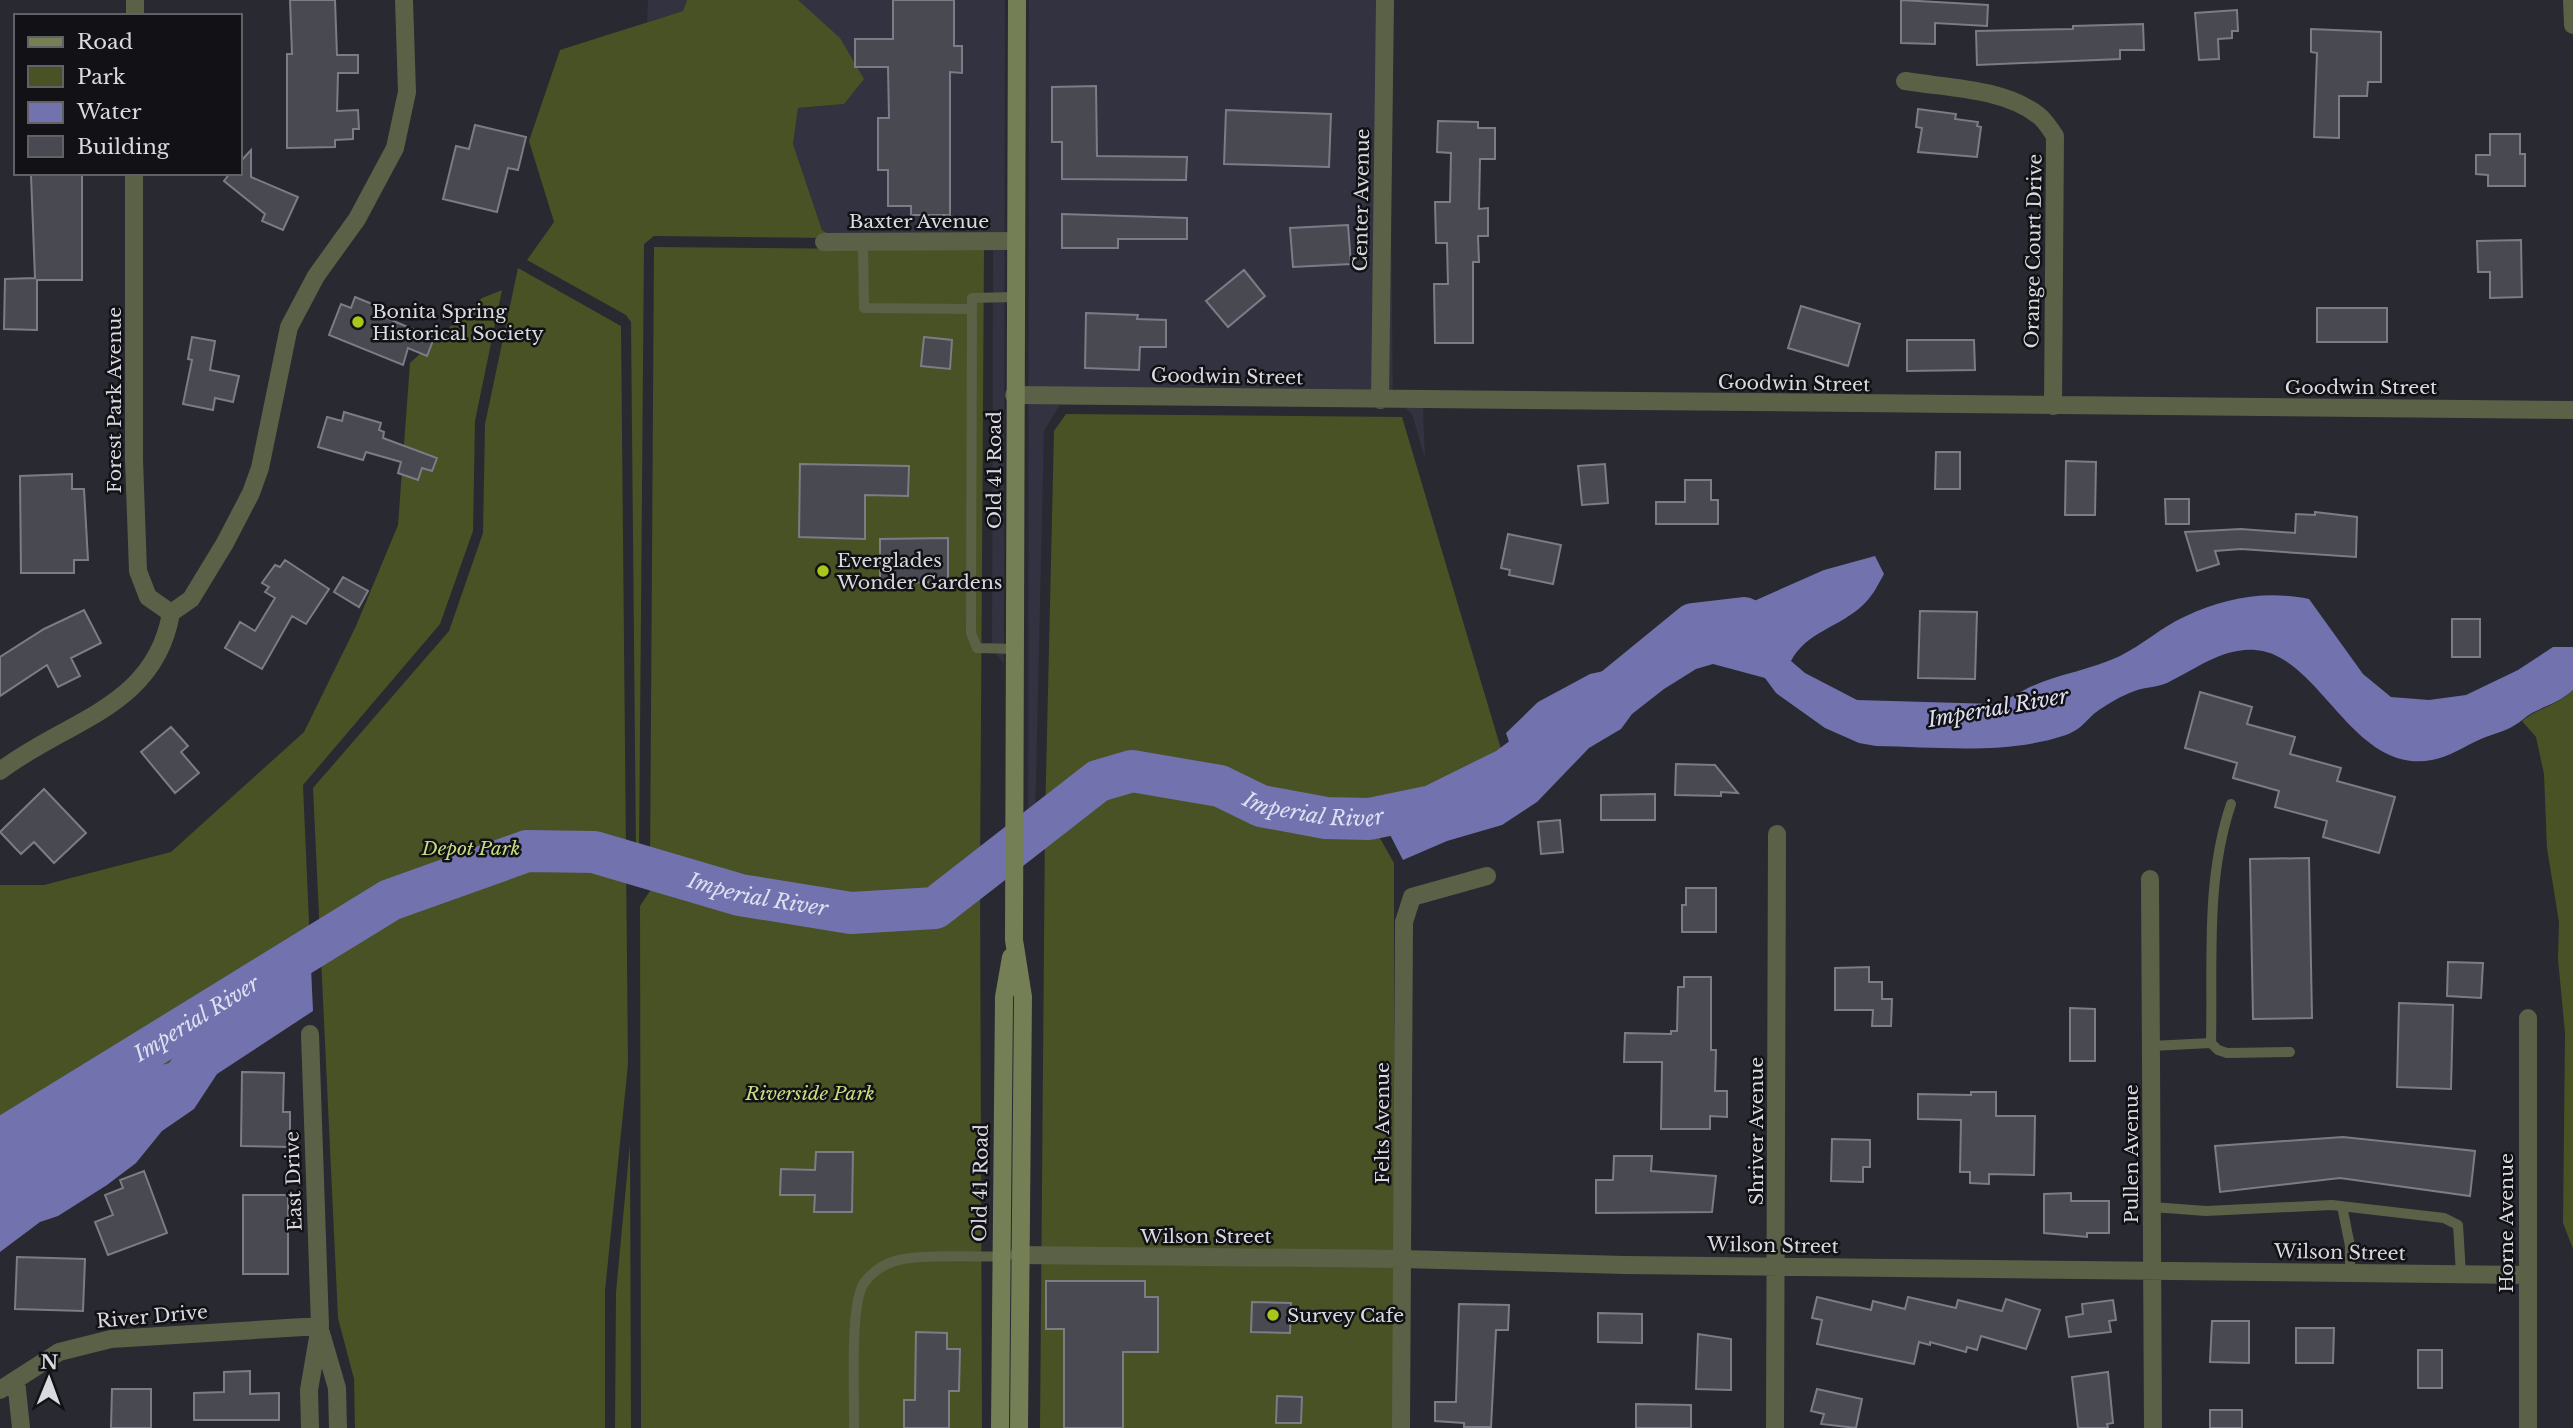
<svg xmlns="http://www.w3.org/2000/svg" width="2573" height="1428" font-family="'Libre Baskerville',serif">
	<rect width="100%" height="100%" fill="#292931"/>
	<!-- built -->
	<path fill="#323240" d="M 648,0 L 687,0 L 683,11 L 647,22 Z
		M 798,0 L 1005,0 L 1004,664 L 992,649 L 993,247 L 836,238 L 822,230 L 793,144 L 798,108 L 844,104 Z
		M 1029,0 L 1389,0 L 1393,405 L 1423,405 L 1425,459 L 1412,414 L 1402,406 L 1060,405 L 1044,431 L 1035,824 L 1028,831 Z"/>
	<!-- green -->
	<path fill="#485224" d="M 687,0 L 798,0 L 840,38 L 864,79 L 844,104 L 798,108 L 793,144 L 822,230 L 836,238 L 654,236 L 644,244 L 639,856 L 636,855 L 631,322 L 626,315 L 527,260 L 554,222 L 529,141 L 560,50 L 683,11 Z
		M 654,247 L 984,250 L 980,874 L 982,1428 L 641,1428 L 640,906 L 662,873 L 650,868 Z
		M 518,268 L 621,326 L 628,1064 L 605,1291 L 605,1428 L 355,1428 L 354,1379 L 338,1318 L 313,788 L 449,631 L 483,533 L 485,424 Z
		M 502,290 L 475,421 L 473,531 L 440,624 L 303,785 L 310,945 L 244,997 L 227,1006 L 207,1005 L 189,1014 L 180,1048 L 169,1063 L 134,1071 L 105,1096 L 70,1107 L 30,1107 L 0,1118 L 0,885 L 44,885 L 171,852 L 304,732 L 356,626 L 398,525 L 410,363 L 482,298 Z
		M 1066,414 L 1402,417 L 1507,769 L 1432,806 L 1369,819 L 1394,863 L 1394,1428 L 1040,1428 L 1045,821 L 1054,431 Z
		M 2573,690 L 2573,1249 L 2563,1223 L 2565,1033 L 2558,959 L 2559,922 L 2547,848 L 2544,774 L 2536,737 L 2522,721 C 2538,708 2558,705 2573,690 Z
		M 630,1144 L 631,1428 L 615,1428 L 616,1292 Z"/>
	<!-- water -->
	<path fill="#7272ae" d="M 1875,556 L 1884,574 C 1878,585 1872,597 1863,605 C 1840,627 1806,632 1791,661 L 1805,673 L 1857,700 L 1995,704 C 2008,700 2016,694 2028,688 C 2057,674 2091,670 2120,656 C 2142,645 2162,627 2184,617 C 2224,598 2265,590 2309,599 L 2363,674 L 2391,697 L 2429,700 L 2466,695 L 2518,670 L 2553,647 L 2573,647 L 2573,690 C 2560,702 2547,705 2532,713 C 2526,716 2521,722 2515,725 C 2504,732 2492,734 2481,739 C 2465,746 2449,757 2432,760 C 2352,775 2320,654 2255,650 C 2221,648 2197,669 2167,683 C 2156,688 2142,687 2132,692 C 2121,696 2108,704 2099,710 C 2086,719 2084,728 2066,735 C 2007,755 1938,747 1876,746 L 1859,743 L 1825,728 L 1776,693 L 1765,678 L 1713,664 L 1696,669 L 1664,689 L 1632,714 L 1621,729 L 1589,748 L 1537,802 L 1502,825 L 1447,841 L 1403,860 L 1386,827 L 1437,816 L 1514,777 L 1518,768 L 1506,733 L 1538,702 L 1590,674 L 1641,663 L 1659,654 L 1717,609 L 1734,600 L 1754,601 L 1824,570 Z
		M 310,945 L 313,1011 L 217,1074 L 194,1109 L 162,1131 L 136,1163 L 107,1185 L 58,1216 L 40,1222 L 0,1252 L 0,1118 L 30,1107 L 70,1107 L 105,1096 L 134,1071 L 169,1063 L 180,1048 L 189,1014 L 207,1005 L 226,1006 L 244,997 Z"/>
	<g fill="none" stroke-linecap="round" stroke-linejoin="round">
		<!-- river -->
		<g stroke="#7272ae" stroke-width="42">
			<path d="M 1611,691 L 1693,624 L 1744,618 L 1754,624"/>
			<path id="s1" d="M 0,1140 L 390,900 L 527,851 L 594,852 L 740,895 L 851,913 L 935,908 L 1098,781 L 1132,771 L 1220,786 L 1261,806 L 1326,818 L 1369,819 L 1432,806 L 1507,769 L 1562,728"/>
		</g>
	</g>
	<!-- building -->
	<path fill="#484951" stroke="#7b7c85" stroke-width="2" d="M 290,0 L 335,0 L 337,55 L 358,55 L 358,73 L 338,73 L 337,111 L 358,110 L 359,129 L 353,129 L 353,139 L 335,140 L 335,147 L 287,148 L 287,54 L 292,54 Z
		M 893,0 L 954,0 L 954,46 L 962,46 L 962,73 L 950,72 L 950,215 L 911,215 L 911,206 L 888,206 L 888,170 L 878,170 L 878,118 L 889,118 L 888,67 L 855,67 L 855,39 L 893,39 Z
		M 1901,0 L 1988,5 L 1987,26 L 1935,23 L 1935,44 L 1901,43 Z
		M 2237,10 L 2238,31 L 2232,31 L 2232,38 L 2218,39 L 2219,59 L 2199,60 L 2195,13 Z
		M 2143,24 L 2144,50 L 2120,50 L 2120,59 L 1977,65 L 1976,31 L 2073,29 L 2073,26 Z
		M 2311,29 L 2381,32 L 2381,82 L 2368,82 L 2367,96 L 2339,96 L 2339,138 L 2314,137 L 2317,53 L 2311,52 Z
		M 1096,86 L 1097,156 L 1187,157 L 1186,180 L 1062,179 L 1062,142 L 1052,142 L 1052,87 Z
		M 1918,109 L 1956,114 L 1955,119 L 1978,122 L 1977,126 L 1981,127 L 1977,157 L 1918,152 L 1922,128 L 1916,127 Z
		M 1226,110 L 1331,114 L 1329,167 L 1224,164 Z
		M 1438,121 L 1478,122 L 1478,128 L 1495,128 L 1495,159 L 1480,159 L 1479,209 L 1488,208 L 1488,236 L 1478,236 L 1479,262 L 1473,262 L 1473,343 L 1435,343 L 1434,284 L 1448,284 L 1447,243 L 1436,243 L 1435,202 L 1450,202 L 1451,153 L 1437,152 Z
		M 475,125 L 526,137 L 518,170 L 508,168 L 497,212 L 443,199 L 456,146 L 469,149 Z
		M 2490,134 L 2520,134 L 2520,154 L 2525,154 L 2525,186 L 2488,186 L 2488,175 L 2476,174 L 2476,155 L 2490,155 Z
		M 251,150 L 251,177 L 298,197 L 283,230 L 262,221 L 265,214 L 224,181 L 230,173 L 240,173 L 240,162 Z
		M 82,174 L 82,280 L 37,280 L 37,330 L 4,329 L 5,279 L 35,278 L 31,175 Z
		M 1062,214 L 1187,218 L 1187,239 L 1118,239 L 1118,248 L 1062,248 Z
		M 1348,225 L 1351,264 L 1293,267 L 1290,228 Z
		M 2521,240 L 2522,297 L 2490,298 L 2490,272 L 2478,272 L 2477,241 Z
		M 1244,270 L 1265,296 L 1228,327 L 1206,301 Z
		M 355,297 L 387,310 L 384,317 L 434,338 L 427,356 L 408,348 L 403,365 L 329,335 L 341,304 L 351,308 Z
		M 1801,306 L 1860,324 L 1848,366 L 1788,348 Z
		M 2317,308 L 2387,308 L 2387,342 L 2317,342 Z
		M 1086,313 L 1138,315 L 1137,319 L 1166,320 L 1166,347 L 1140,347 L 1139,370 L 1085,368 Z
		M 192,337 L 215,341 L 210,370 L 239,376 L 233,402 L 215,398 L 213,410 L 183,404 L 192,360 L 188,359 Z
		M 924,337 L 952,340 L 950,369 L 921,366 Z
		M 1907,340 L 1974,340 L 1975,370 L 1907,371 Z
		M 344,412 L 381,423 L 379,430 L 384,432 L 383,438 L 437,458 L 432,471 L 422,468 L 418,480 L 398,473 L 401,462 L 366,452 L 363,460 L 318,447 L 327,417 L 342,421 Z
		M 1936,452 L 1960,452 L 1960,489 L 1935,489 Z
		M 2066,461 L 2096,462 L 2095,515 L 2065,515 Z
		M 800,464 L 909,466 L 908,496 L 865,495 L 865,539 L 799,537 Z
		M 1605,464 L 1608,503 L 1582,505 L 1578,466 Z
		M 72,474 L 72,489 L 84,489 L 88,560 L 74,560 L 74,573 L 21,573 L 20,476 Z
		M 1685,480 L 1711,480 L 1711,500 L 1718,500 L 1718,524 L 1656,524 L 1656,502 L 1685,502 Z
		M 2165,499 L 2189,499 L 2189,524 L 2166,524 Z
		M 2315,512 L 2357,517 L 2356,557 L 2241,549 L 2215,551 L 2219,564 L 2197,571 L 2185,532 L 2241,529 L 2295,533 L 2296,514 L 2315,515 Z
		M 1508,534 L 1561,545 L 1553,584 L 1509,575 L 1510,570 L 1501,568 Z
		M 948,538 L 948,582 L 880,583 L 880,539 Z
		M 285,560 L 329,589 L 306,624 L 292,616 L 262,669 L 225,648 L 240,622 L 255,631 L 275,598 L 265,592 L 269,587 L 262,583 L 275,565 L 280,567 Z
		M 343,577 L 368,591 L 359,607 L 334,592 Z
		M 84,610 L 101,643 L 71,658 L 80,676 L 58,687 L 47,665 L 0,696 L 0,657 L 44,629 Z
		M 1920,611 L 1977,612 L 1975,679 L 1918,678 Z
		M 2452,619 L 2480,619 L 2480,657 L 2452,657 Z
		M 2200,692 L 2252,707 L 2247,724 L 2295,737 L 2290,754 L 2341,768 L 2337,781 L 2395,797 L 2379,853 L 2323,837 L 2327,821 L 2275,807 L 2279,791 L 2233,778 L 2237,763 L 2185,748 Z
		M 171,727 L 188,746 L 181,752 L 199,773 L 175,793 L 141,752 Z
		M 1676,764 L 1715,765 L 1738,793 L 1721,792 L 1721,796 L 1675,795 Z
		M 44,789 L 86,833 L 54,863 L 34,842 L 21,854 L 0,832 Z
		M 1655,794 L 1655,820 L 1601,820 L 1601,795 Z
		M 1560,820 L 1563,852 L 1541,854 L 1538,822 Z
		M 2309,858 L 2312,1018 L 2253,1019 L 2250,859 Z
		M 1686,888 L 1716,888 L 1716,932 L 1682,932 L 1682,905 L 1686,905 Z
		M 2448,962 L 2483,963 L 2481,998 L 2447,996 Z
		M 1869,967 L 1869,982 L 1882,982 L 1882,999 L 1892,999 L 1891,1026 L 1872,1026 L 1873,1010 L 1835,1010 L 1835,968 Z
		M 1684,977 L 1711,977 L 1711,1050 L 1716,1050 L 1715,1091 L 1727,1091 L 1727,1117 L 1710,1116 L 1710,1129 L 1661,1129 L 1662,1062 L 1624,1062 L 1625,1033 L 1671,1034 L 1671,1031 L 1677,1031 L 1678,987 L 1684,987 Z
		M 2399,1003 L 2453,1005 L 2451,1089 L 2397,1087 Z
		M 2070,1008 L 2095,1009 L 2095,1061 L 2070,1061 Z
		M 242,1072 L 284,1073 L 283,1112 L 290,1112 L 290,1147 L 241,1146 Z
		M 1971,1092 L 1996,1092 L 1996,1116 L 2035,1116 L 2034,1175 L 1989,1174 L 1989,1184 L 1970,1183 L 1970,1172 L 1960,1172 L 1961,1120 L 1918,1119 L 1918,1094 L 1971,1095 Z
		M 2343,1137 L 2475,1151 L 2470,1196 L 2340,1178 L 2220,1192 L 2215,1146 Z
		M 1832,1139 L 1870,1140 L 1870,1167 L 1863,1167 L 1863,1182 L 1831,1181 Z
		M 816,1152 L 853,1152 L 852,1212 L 814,1212 L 815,1195 L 780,1195 L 781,1169 L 815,1170 Z
		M 1614,1156 L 1652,1156 L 1651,1171 L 1716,1176 L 1712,1212 L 1596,1213 L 1596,1180 L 1613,1180 Z
		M 144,1171 L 167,1233 L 108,1255 L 95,1222 L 113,1215 L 105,1195 L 123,1188 L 120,1180 Z
		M 2071,1193 L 2071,1201 L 2109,1201 L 2109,1233 L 2087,1233 L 2087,1237 L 2044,1233 L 2044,1194 Z
		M 243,1195 L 288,1195 L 288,1274 L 243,1274 Z
		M 17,1257 L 85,1259 L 83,1311 L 15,1309 Z
		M 1046,1281 L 1145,1281 L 1145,1297 L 1158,1297 L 1158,1352 L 1123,1352 L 1123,1428 L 1064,1428 L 1064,1329 L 1046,1329 Z
		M 1817,1297 L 1871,1310 L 1873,1301 L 1905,1309 L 1908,1297 L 1956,1308 L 1958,1300 L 2002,1311 L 2006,1299 L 2040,1310 L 2026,1349 L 1981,1336 L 1977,1350 L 1967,1347 L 1966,1352 L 1930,1342 L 1930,1345 L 1919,1342 L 1914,1364 L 1817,1344 L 1822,1320 L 1812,1318 Z
		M 2113,1300 L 2116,1320 L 2109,1321 L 2111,1332 L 2069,1337 L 2066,1317 L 2083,1314 L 2082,1304 Z
		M 1252,1302 L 1291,1303 L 1290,1333 L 1251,1332 Z
		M 1459,1304 L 1509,1305 L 1508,1330 L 1496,1330 L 1491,1427 L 1464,1427 L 1464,1423 L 1435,1421 L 1435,1402 L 1456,1402 Z
		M 1598,1313 L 1642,1314 L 1642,1343 L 1598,1342 Z
		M 2212,1321 L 2249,1321 L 2249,1363 L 2210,1362 Z
		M 2296,1328 L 2334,1328 L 2333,1363 L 2296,1363 Z
		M 916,1332 L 947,1333 L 947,1349 L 960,1349 L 959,1391 L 949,1391 L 949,1428 L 904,1428 L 904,1400 L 915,1400 Z
		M 1698,1334 L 1731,1339 L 1731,1390 L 1696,1389 Z
		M 2418,1350 L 2442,1350 L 2442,1388 L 2418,1388 Z
		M 250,1371 L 250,1394 L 279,1393 L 279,1420 L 194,1420 L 194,1393 L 224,1392 L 224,1372 Z
		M 2108,1372 L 2113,1423 L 2107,1424 L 2108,1428 L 2078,1428 L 2072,1377 Z
		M 112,1389 L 151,1389 L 151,1428 L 111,1428 Z
		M 1817,1389 L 1862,1399 L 1856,1428 L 1821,1424 L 1824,1414 L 1811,1411 Z
		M 1277,1396 L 1302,1397 L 1301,1423 L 1276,1423 Z
		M 1636,1404 L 1691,1405 L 1691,1428 L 1636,1428 Z
		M 2210,1410 L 2242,1410 L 2242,1428 L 2210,1428 Z"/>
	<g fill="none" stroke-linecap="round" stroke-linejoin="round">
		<!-- lane -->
		<path stroke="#5a6147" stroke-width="10" d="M 863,242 L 864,308 L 972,309
			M 1015,297 L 972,298 L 971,633 L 977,648 L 1016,649
			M 2211,1043 L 2218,1050 L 2227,1053 L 2290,1052
			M 2152,1046 L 2211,1043 C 2213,963 2205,881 2231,804
			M 2342,1206 L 2350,1246 L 2350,1273
			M 2152,1207 L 2206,1211 L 2332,1205 L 2444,1218 L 2458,1225 L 2461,1274
			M 854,1428 C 855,1398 849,1305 864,1283 C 875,1268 891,1260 910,1258 C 942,1254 975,1258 1007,1256"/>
		<!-- street -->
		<path stroke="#5a6147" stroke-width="18" d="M 135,0 L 135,16
			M 2572,0 L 2573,25
			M 1905,81 C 1947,88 2003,88 2038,115 C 2045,120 2050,129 2055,136 L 2053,406
			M 134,173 L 134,459 L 138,571 L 148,597 L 171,613
			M 824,242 L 1015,241
			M 1014,395 L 2573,410
			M 1380,400 L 1385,0
			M 0,771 C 66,720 155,708 171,613 L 191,599 L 225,543 L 251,493 L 260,468 L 289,327 L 316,276 L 357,219 L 395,148 L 407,92 L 404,0
			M 2150,879 L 2153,1428
			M 310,1034 L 320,1326 L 309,1390 L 310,1428
			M 1019,1255 L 1402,1259 L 1625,1265 L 2526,1275
			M 321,1333 L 337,1388 L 338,1428
			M 16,1380 L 21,1428
			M 0,1390 L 59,1352 L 111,1339 L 320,1326
			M 1401,1428 L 1404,922 L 1412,897 L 1487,876
			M 1775,1428 L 1777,834
			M 2528,1428 L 2528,1018"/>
		<!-- secondary -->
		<path stroke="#757f55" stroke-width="18" d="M 1017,0 L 1014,940 L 1023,997 L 1019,1428
			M 1000,1428 L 1004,997 L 1011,957"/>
	</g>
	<!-- markers -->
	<g fill="#a9c71a" stroke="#121216" stroke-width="2.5">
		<circle cx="358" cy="322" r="7"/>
		<circle cx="823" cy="571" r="7"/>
		<circle cx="1273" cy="1315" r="7"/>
	</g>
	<g text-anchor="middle" stroke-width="5" stroke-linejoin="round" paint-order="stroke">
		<!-- street labels -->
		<g font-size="19" fill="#d9dadf" stroke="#121216">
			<text transform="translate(1361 200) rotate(-89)" y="7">Center Avenue</text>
			<text x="919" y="228">Baxter Avenue</text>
			<text transform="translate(2033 251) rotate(-89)" y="7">Orange Court Drive</text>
			<text transform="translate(1227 376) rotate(1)" y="7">Goodwin Street</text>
			<text transform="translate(1794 383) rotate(1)" y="7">Goodwin Street</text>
			<text x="2361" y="394">Goodwin Street</text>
			<text transform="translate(114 400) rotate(-90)" y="7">Forest Park Avenue</text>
			<text transform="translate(994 470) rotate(-90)" y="7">Old 41 Road</text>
			<text transform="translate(1382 1123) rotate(-90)" y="7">Felts Avenue</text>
			<text transform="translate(1756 1131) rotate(-90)" y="7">Shriver Avenue</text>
			<text transform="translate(2131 1154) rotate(-90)" y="7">Pullen Avenue</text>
			<text transform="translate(293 1181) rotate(-92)" y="7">East Drive</text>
			<text transform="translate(980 1183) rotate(-89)" y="7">Old 41 Road</text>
			<text transform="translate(2506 1223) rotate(-90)" y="7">Horne Avenue</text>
			<text x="1206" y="1243">Wilson Street</text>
			<text transform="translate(1773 1245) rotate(1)" y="7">Wilson Street</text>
			<text transform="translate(2340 1252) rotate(1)" y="7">Wilson Street</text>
			<text transform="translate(152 1316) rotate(-5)" y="7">River Drive</text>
		</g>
		<!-- poi labels -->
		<g font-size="19" fill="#d9dadf" stroke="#121216" text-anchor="start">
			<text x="372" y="318">Bonita Spring<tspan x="372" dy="22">Historical Society</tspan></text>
			<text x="837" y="567">Everglades<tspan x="837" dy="22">Wonder Gardens</tspan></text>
			<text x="1287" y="1322">Survey Cafe</text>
		</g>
		<!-- park labels -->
		<g font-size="19" font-style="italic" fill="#c7dd80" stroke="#121216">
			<text x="471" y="855">Depot Park</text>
			<text x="810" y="1100">Riverside Park</text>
		</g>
		<!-- water labels -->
		<g font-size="21" font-style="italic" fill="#dee0f2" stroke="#121216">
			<text transform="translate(1998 708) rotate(-10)" y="7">Imperial River</text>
			<text dy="7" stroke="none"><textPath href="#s1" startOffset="1449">Imperial River</textPath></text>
			<text dy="7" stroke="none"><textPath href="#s1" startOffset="840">Imperial River</textPath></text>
			<text dy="7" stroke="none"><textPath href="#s1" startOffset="231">Imperial River</textPath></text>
		</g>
	</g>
	<!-- legend -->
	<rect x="14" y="14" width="228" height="161" fill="#121216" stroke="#626266" stroke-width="2"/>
	<rect x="28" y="37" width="35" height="10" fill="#757f55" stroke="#626266" stroke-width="2"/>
	<text x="77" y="49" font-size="21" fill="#d9dadf">Road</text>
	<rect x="28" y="66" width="35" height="21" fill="#485224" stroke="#626266" stroke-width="2"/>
	<text x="77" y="84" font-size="21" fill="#d9dadf">Park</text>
	<rect x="28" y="102" width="35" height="21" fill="#7272ae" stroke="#626266" stroke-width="2"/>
	<text x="77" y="119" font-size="21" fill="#d9dadf">Water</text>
	<rect x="28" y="136" width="35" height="21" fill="#484951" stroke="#626266" stroke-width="2"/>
	<text x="77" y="154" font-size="21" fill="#d9dadf">Building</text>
	<!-- north arrow -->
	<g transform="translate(49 1379) rotate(1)" stroke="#121216" stroke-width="5" paint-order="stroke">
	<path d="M0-5L12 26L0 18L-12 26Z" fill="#d9dadf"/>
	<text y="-10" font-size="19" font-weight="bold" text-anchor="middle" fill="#d9dadf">N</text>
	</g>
</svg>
